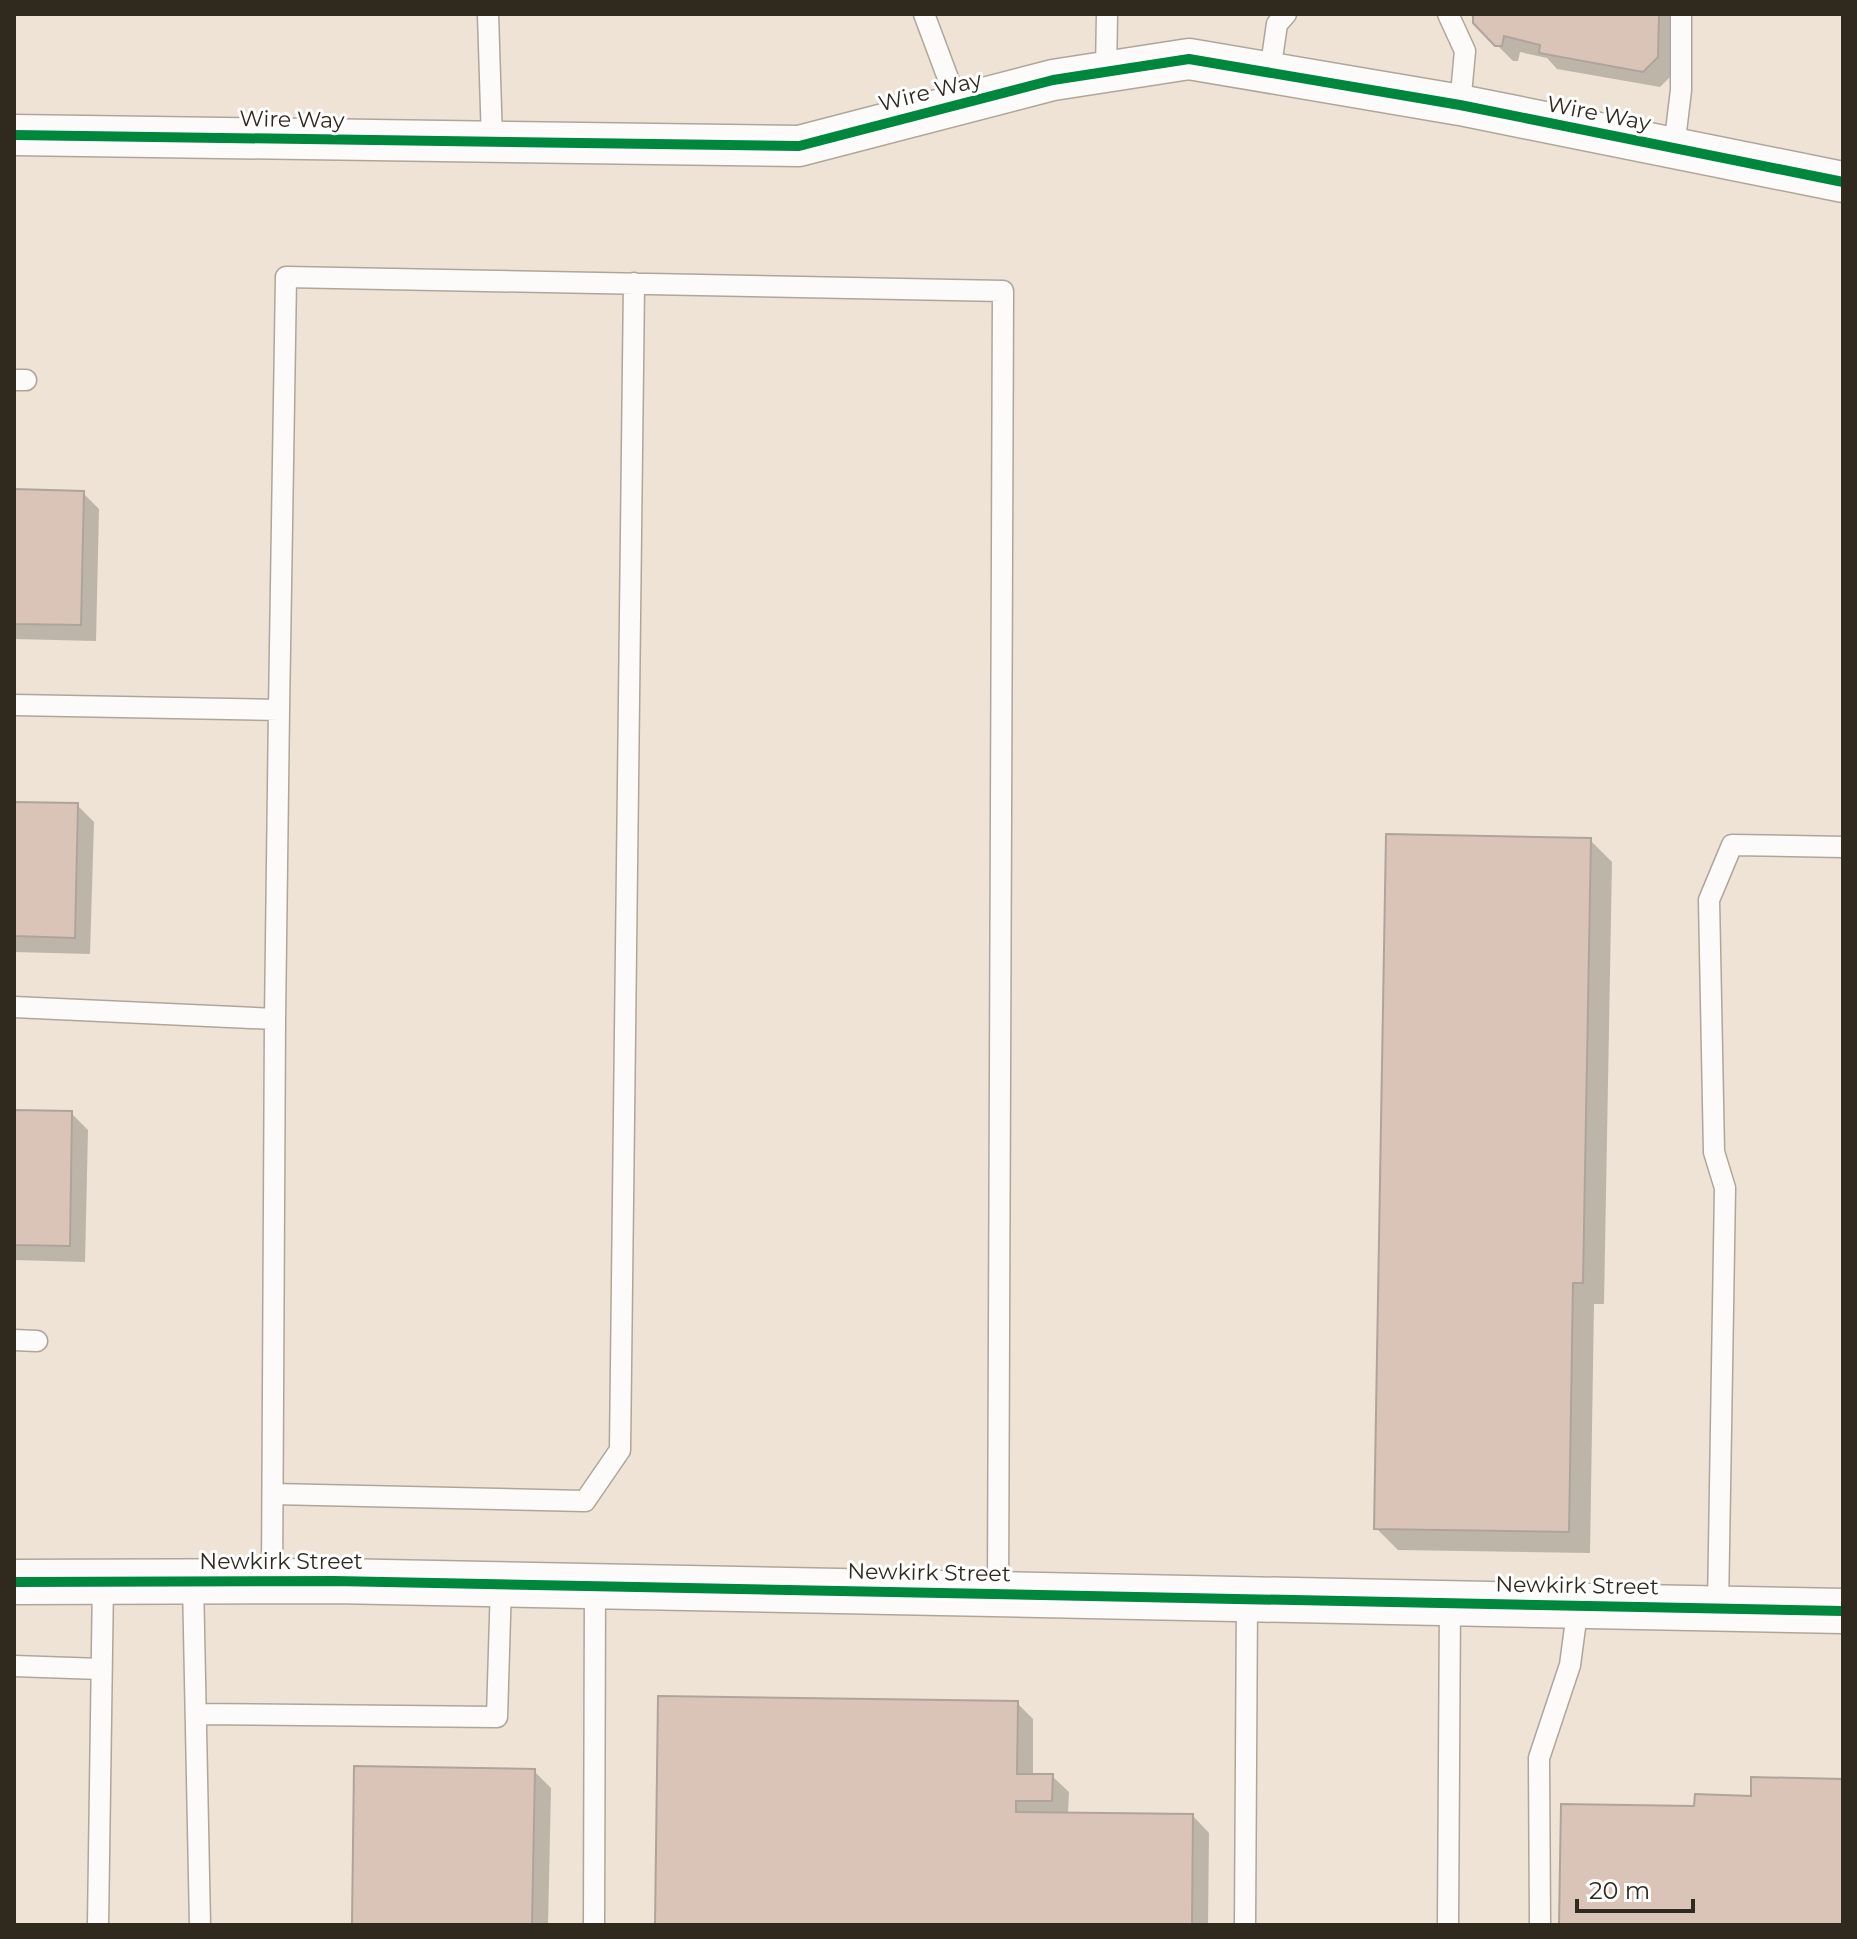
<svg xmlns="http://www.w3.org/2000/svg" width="1857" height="1939" font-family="Montserrat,sans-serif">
	<rect width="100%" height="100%" fill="#eee3d4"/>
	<!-- shadow -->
	<path fill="#0003" d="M 1475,14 L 1675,14 L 1674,73 L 1660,87 L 1557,69 L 1547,58 L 1520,52 L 1518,61 L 1513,61 L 1496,44 Z
		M 14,491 L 83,493 L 99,509 L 96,641 L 14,639 Z
		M 14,804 L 77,805 L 94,822 L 90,954 L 14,952 Z
		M 1590,840 L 1612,862 L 1604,1304 L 1594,1304 L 1590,1553 L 1398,1550 L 1376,1528 Z
		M 14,1112 L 71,1113 L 88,1130 L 85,1262 L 14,1260 Z
		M 1017,1703 L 1033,1719 L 1033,1776 L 1052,1776 L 1069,1792 L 1068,1814 L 1193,1816 L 1209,1833 L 1208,1925 L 657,1925 Z
		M 534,1771 L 551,1788 L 548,1925 L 354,1925 Z"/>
	<!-- building -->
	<path fill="#dac4b7" stroke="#afa49b" stroke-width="2" d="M 1473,14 L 1659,14 L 1658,57 L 1643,72 L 1539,53 L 1540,45 L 1504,36 L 1502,46 L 1495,46 L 1473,23 Z
		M 14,489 L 84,491 L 81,625 L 14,624 Z
		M 14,802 L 78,803 L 75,938 L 14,936 Z
		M 1386,834 L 1591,838 L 1583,1283 L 1573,1283 L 1569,1532 L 1374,1529 Z
		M 14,1110 L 72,1111 L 70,1246 L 14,1245 Z
		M 658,1696 L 1018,1701 L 1017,1774 L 1053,1774 L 1052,1801 L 1016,1801 L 1016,1812 L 1193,1814 L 1192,1925 L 655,1925 Z
		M 354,1766 L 535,1769 L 532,1925 L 352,1925 Z
		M 1751,1777 L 1843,1779 L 1843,1925 L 1559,1925 L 1561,1804 L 1694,1806 L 1695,1794 L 1751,1796 Z"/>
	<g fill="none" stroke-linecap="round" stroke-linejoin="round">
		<!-- service casing -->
		<g stroke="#afa69b" stroke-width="23">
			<path id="service" d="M 488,14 L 492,141
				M 924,14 L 958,105
				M 1448,14 L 1465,51 L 1460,105
				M 1106,72 L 1107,14
				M 1270,72 L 1277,24 L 1286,14
				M 1674,148 L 1681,90 L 1681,14
				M 14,380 L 26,380
				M 14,705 L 279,710 L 275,1019
				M 279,710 L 286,277 L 1003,291 L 998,1593
				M 14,1007 L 275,1019 L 272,1581
				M 14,1340 L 37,1341
				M 273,1494 L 585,1501 L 620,1450 L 634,283
				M 193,1581 L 200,1925
				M 1718,1608 L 1725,1188 L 1714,1152 L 1709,900 L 1732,845 L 1843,847
				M 14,1666 L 101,1669
				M 196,1714 L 497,1717 L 501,1584
				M 98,1925 L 103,1581
				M 594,1925 L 595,1586
				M 1245,1925 L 1247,1598
				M 1448,1925 L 1450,1602
				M 1540,1925 L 1539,1758 L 1570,1665 L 1578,1605"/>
		</g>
		<!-- minor casing -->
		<g stroke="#afa69b" stroke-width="43">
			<path id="minor" d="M 14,135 L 799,146 L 1053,80 L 1189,59 L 1460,105 L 1843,182"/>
		</g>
		<!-- tertiary casing -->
		<g stroke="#afa69b" stroke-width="47">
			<path id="tertiary" d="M 14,1582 L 334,1581 L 1843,1611"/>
		</g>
		<!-- service -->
		<use href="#service" stroke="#fcfbf9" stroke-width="20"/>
		<!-- minor -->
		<use href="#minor" stroke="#fcfbf9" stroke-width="40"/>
		<!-- tertiary -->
		<use href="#tertiary" stroke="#fcfbf9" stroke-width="44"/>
		<!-- cycleway casing -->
		<g stroke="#fff" stroke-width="15">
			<path id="cycleway" d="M 14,135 L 799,146 L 1053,80 L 1189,59 L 1460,105 L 1843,182
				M 14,1582 L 334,1581 L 1843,1611"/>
		</g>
		<!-- cycleway -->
		<use href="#cycleway" stroke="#00873e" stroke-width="10"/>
	</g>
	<g text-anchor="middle" stroke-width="6" stroke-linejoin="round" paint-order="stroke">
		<!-- street labels -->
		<g font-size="22" fill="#30291e" stroke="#fff">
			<text transform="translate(930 91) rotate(-14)" y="8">Wire Way</text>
			<text transform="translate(1599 113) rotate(11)" y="8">Wire Way</text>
			<text transform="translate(292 119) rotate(1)" y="8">Wire Way</text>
			<text x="281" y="1569">Newkirk Street</text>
			<text transform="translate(929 1572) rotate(1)" y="8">Newkirk Street</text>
			<text transform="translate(1577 1585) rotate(1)" y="8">Newkirk Street</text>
		</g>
	</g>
	<!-- border -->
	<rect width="1857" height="1939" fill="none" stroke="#30291e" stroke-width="32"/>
	<!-- scale -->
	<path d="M1577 1899v12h116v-12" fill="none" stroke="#30291e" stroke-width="4"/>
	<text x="1589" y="1899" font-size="24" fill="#30291e" stroke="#ffffff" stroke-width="6" paint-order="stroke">20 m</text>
</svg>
